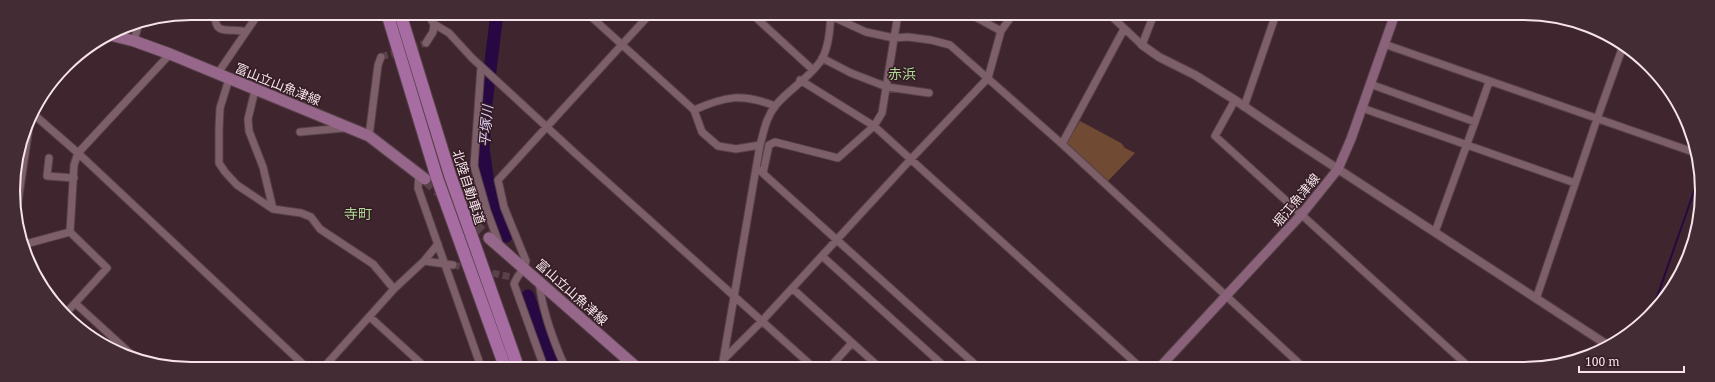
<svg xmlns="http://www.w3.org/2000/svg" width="1715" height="382" font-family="'Noto Serif','Noto Sans JP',serif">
	<rect width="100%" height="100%" fill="#3f252e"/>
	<!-- grass -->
	<path fill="#704a33" d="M 1080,121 L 1121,143 L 1125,148 L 1135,153 L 1108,181 L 1065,145 Z"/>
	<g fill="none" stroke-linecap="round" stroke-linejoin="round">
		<!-- stream -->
		<path stroke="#270842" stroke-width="2" d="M 1650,317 L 1698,180"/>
		<!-- river -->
		<path stroke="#270842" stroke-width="13" d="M 497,13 L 486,103 L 483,148 L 487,177 L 506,236
			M 528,296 L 553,367"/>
		<!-- minor-tunnel -->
		<path stroke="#5a424a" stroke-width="7" stroke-dasharray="7 3.5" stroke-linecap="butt" d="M 381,57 L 426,43
			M 453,265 L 472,269
			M 482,271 L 516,278"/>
		<!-- primary-tunnel -->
		<path stroke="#5a424a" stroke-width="11" stroke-dasharray="11 5.5" stroke-linecap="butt" d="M 425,179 L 489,238"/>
		<!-- minor casing -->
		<g stroke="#574149" stroke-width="9">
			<path id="minor" d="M 215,13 C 214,39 231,26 246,32
				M 427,13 L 434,24 L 449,33 L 472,58 L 576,154 L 813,367
				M 587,13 L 694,110 C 726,96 742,93 775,106
				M 752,14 L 813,70
				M 898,14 L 882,113 L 874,126 L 1140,367
				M 970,14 L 1001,31
				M 1109,14 L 1142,45 L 1154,14
				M 831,16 L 866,32 L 894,38 L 908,37 L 931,40 L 950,45 L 1062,144 L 1303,367
				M 134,41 L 139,23
				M 426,43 L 433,32 L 434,24
				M 1384,44 L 1696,153
				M 822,58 L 851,73 L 887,87 L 929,93
				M 481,67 L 474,166 L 487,211 L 500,246
				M 218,73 L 259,13
				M 229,79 L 220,108 L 219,129 L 219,163 L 225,172 L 237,185 L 273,209 L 301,213 L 311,217 L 320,229 L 373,264 L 394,289
				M 1370,84 L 1475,122 L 1489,82
				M 255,90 L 248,119 L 249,131 L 263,167 L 273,209
				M 1235,100 L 1215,136 L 1469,367
				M 1244,107 L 1276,14
				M 1362,108 L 1575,183
				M 694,110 L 702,132 L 718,146 L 736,149 L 760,145
				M 31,112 L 78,153 L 306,367
				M 300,132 L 344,128
				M 369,136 L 378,65 L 381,57
				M 1062,144 L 1124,29
				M 49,158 L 47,176 L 74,178
				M 757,168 L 978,367
				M 763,173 L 769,145 L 775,142 L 838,158 L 874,126 L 800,80
				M 419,174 L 418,188 L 481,367
				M 17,208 L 31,114
				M 1435,232 L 1475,122
				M 22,245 L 70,232
				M 822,256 L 945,367
				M 424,261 L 438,244
				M 539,281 C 542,311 553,340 565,367
				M 793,289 L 879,367
				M 1536,299 L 1597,119 L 1623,46
				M 75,303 L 132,355
				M 66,313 L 107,268 L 70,232 L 74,165 L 78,153 L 170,54
				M 370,317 L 425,367
				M 724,359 L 762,321 L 911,159 L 988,78 L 1001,31 L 1013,14
				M 324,367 L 394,289 L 424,261 L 453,265
				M 544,367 L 514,284 C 517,275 524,271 526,261 L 504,207 L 498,180 L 650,14
				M 722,367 L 760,145 C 764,131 766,117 776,105 C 789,89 811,77 822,59 C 829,46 830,28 831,14
				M 830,367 L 852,343"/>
		</g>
		<!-- tertiary casing -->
		<g stroke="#574149" stroke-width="10">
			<path id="tertiary" d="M 1142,45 L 1159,57 L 1195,75 L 1235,100 L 1295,141 L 1609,346"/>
		</g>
		<!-- secondary casing -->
		<g stroke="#574149" stroke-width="11">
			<path id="secondary" d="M 1160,367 L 1301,215 L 1338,169 L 1351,139 L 1395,14"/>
		</g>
		<!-- primary casing -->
		<g stroke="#574149" stroke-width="13">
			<path id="primary" d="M 110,35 L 134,41 L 170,54 L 369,136 L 425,179
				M 489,238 L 636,367"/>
		</g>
		<!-- motorway casing -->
		<g stroke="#574149" stroke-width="14">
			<path id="motorway" d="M 387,13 L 437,178 L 505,367
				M 400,13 L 450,175 L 518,367"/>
		</g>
		<!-- minor -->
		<use href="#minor" stroke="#7d5f69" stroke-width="7"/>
		<!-- tertiary -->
		<use href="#tertiary" stroke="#7d5f69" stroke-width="8"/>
		<!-- secondary -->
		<use href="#secondary" stroke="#8a637a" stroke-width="9"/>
		<!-- primary -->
		<use href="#primary" stroke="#96678b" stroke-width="11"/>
		<!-- motorway -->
		<use href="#motorway" stroke="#a76ca1" stroke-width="12"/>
	</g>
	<g text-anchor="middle" stroke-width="3" stroke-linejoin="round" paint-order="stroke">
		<!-- street labels -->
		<g font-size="13" fill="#f6e4ea" stroke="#341c24">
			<text transform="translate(278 84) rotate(22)" y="5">富山立山魚津線</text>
			<text transform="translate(469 187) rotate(72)" y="5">北陸自動車道</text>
			<text transform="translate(1296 200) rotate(-50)" y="5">堀江魚津線</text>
			<text transform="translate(572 292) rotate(42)" y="5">富山立山魚津線</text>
		</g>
		<!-- neighbourhood labels -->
		<g font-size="14" fill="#aed895" stroke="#341c24">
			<text x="902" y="79">赤浜</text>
			<text x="358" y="219">寺町</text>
		</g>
		<!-- water labels -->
		<g font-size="14" font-style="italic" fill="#dfd1f5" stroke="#341c24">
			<text transform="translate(486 126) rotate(-85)" y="5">平塚川</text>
		</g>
	</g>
	<!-- crop -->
	<path d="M0 0H1715V382H0ZM191 20H1524A171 171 0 0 1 1695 191V191A171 171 0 0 1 1524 362H191A171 171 0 0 1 20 191V191A171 171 0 0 1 191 20Z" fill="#442c34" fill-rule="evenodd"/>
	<path fill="none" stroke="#f6e4ea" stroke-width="2" d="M191 20H1524A171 171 0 0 1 1695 191V191A171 171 0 0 1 1524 362H191A171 171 0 0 1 20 191V191A171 171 0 0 1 191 20Z"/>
	<!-- scale -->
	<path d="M1579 366v6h105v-6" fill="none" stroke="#f6e4ea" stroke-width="2"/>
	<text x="1585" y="366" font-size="12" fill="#f6e4ea" stroke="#341c24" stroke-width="3" paint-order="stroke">100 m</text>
</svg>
